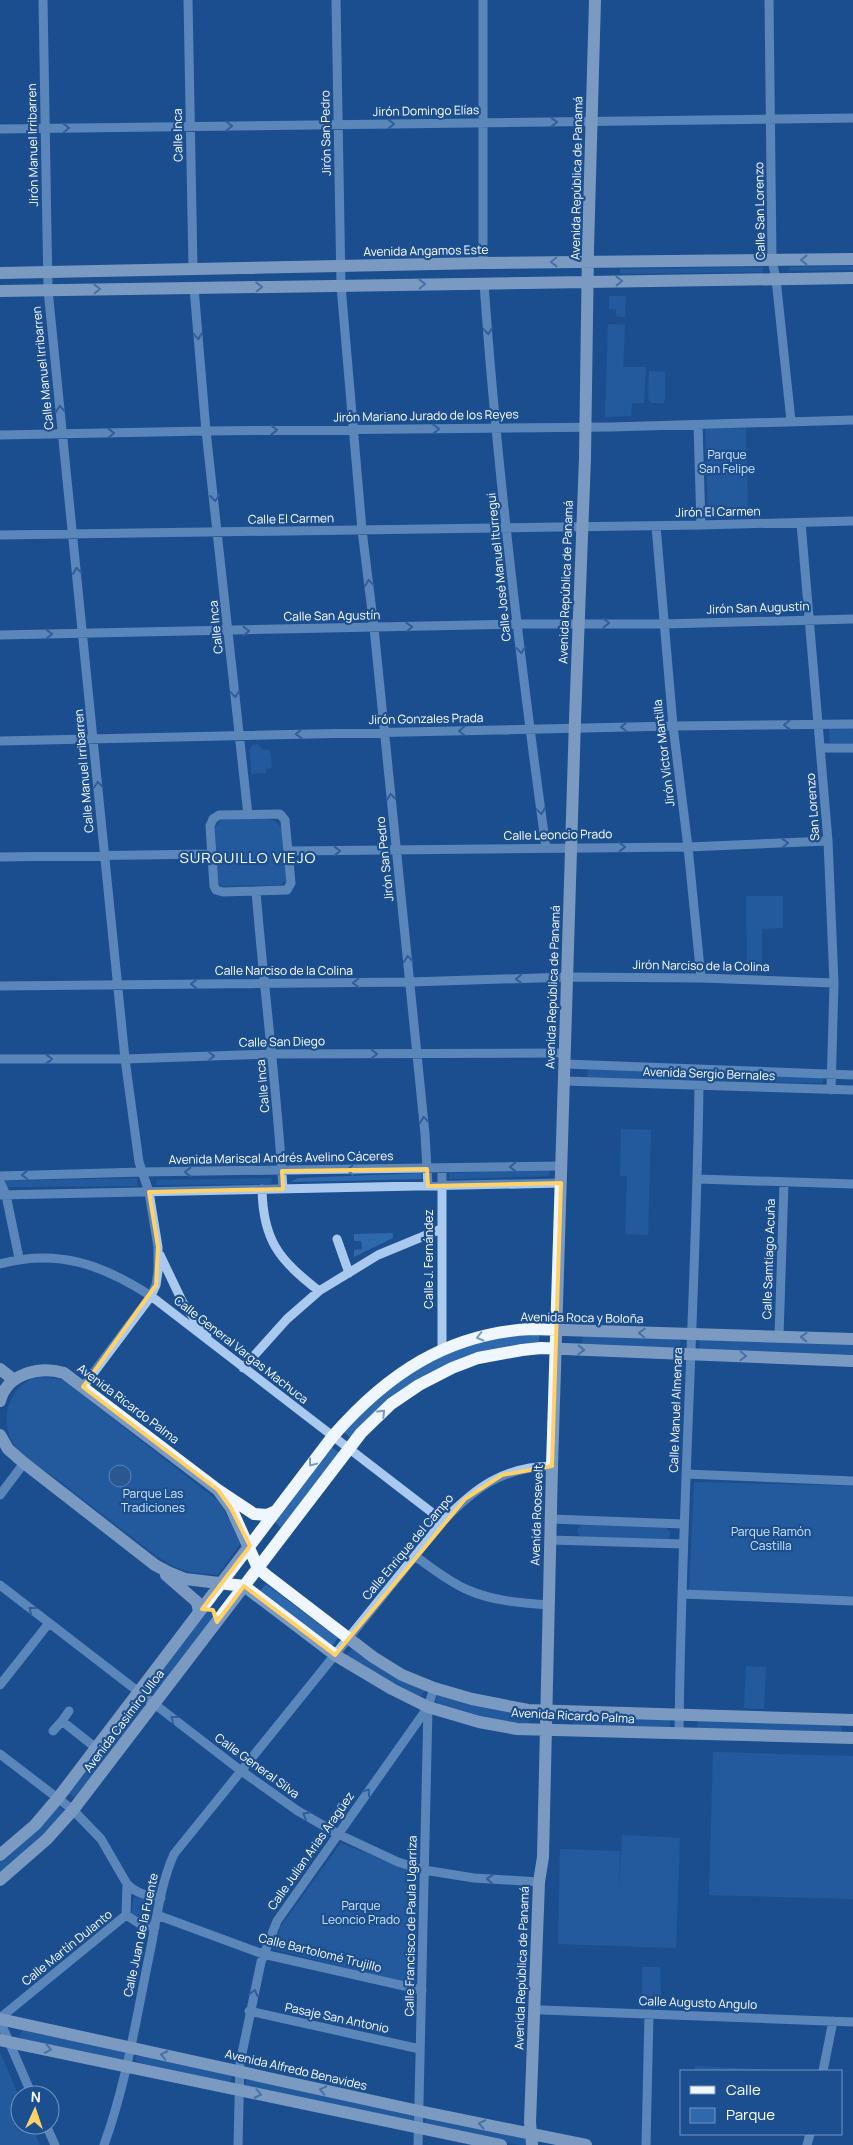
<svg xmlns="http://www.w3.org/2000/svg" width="853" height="2145" font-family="Manrope,sans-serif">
	<rect width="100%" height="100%" fill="#1b4f8f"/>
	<!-- green -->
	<path fill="#2e69ad" d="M 853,266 L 853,270 L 789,271 L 789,267 Z
		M 763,267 L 763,272 L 620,274 L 620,269 Z
		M 609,296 L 626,296 L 625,317 L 616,316 L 616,309 L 609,309 Z
		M 608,324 L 625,325 L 623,367 L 646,367 L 644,403 L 632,403 L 631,416 L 605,417 Z
		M 649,371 L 665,372 L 665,399 L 663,403 L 652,403 L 648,399 Z
		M 746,428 L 748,513 L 708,515 L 705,429 Z
		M 829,726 L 853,726 L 853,743 L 830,743 Z
		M 258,744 L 261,749 L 270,750 L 272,768 L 266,769 L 266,773 L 251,774 L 250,748 L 253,745 Z
		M 267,818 L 274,821 L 283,828 L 288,879 L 281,885 L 221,886 L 218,881 L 215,828 L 222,819 Z
		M 746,896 L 783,896 L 783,928 L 762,929 L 762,971 L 747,971 Z
		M 588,1069 L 690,1072 L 689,1081 L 587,1078 Z
		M 706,1072 L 823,1076 L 823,1083 L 706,1081 Z
		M 621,1129 L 651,1130 L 648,1235 L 625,1234 L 627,1176 L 620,1176 Z
		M 550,1170 L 549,1176 L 449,1179 L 449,1173 Z
		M 421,1173 L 423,1179 L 290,1182 L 298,1178 Z
		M 137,1178 L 137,1186 L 133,1186 L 6,1187 L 3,1181 Z
		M 272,1178 L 271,1184 L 156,1185 L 157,1180 Z
		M 393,1233 L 393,1238 L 354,1257 L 354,1250 L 362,1249 L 361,1241 L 354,1241 L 354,1234 Z
		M 539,1332 L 539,1345 L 462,1360 L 352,1439 L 342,1431 L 403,1374 L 471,1342 Z
		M 583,1336 L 676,1337 L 681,1342 L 680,1349 L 582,1344 Z
		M 700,1340 L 853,1344 L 853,1354 L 703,1353 L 699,1346 Z
		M 38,1377 L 60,1379 L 66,1382 L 218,1501 L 231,1522 L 240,1544 L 218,1575 C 207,1573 194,1574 184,1570 C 165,1565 148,1549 132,1537 C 107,1518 82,1499 57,1479 C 42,1468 20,1456 11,1440 C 0,1415 11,1384 38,1377 Z
		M 330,1446 L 341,1454 L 281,1528 L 275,1522 Z
		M 694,1482 L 853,1486 L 853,1596 L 689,1592 Z
		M 582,1524 L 666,1528 L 671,1532 L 668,1539 L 583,1537 L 579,1535 L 577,1530 Z
		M 266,1584 L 338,1638 L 332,1646 L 260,1591 Z
		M 209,1610 L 214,1616 L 155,1694 L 146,1688 Z
		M 352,1648 L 426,1690 L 420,1697 L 346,1656 Z
		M 746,1666 L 766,1667 L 764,1709 L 744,1708 Z
		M 438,1695 L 529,1715 L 530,1720 L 526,1725 L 472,1717 L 437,1703 L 436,1700 Z
		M 136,1701 L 145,1708 L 75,1798 L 66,1791 Z
		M 574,1718 L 670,1720 L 670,1728 L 575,1726 L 573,1724 Z
		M 698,1720 L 838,1724 L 842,1728 L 841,1732 L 697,1728 Z
		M 713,1752 L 853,1756 L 853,1899 L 709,1895 Z
		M 58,1806 L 63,1810 L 63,1814 L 30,1850 L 0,1875 L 0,1861 Z
		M 622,1835 L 680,1838 L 676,1948 L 558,1944 L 560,1849 L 620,1851 L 619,1892 Z
		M 341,1843 L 418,1874 L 415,1985 L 273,1949 L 281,1926 Z
		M 134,1897 L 153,1901 L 150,1918 L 131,1915 Z
		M 660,1967 L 661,1996 L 642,1996 L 642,1967 Z
		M 23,2028 L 124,2052 L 125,2057 L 119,2060 L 24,2039 L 19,2037 Z
		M 0,2052 L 20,2099 L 20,2125 L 31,2125 L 40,2145 L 0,2145 Z
		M 142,2055 L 232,2076 L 231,2081 L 225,2082 L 140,2063 L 135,2060 L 136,2057 Z
		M 695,2066 L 791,2071 L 695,2071 Z
		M 247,2079 L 414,2116 L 414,2120 L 410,2122 L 247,2086 L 245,2083 Z
		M 428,2117 L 524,2136 L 527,2142 L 525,2145 L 519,2145 L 428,2126 L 424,2124 Z"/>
	<!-- water -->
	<path fill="#3c6290" stroke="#9cc4f0" d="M109 1476a11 11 0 1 1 22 0a11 11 0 1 1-22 0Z"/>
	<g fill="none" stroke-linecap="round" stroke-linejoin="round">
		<!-- minor -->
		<path stroke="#a9c9ee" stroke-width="9" d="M 43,0 L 48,290 L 125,1059 L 139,1162 L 149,1192 L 158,1247 L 158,1271 L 156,1285 L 151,1296 L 83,1387
			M 188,0 L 193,269
			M 336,0 L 341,286 L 362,530 L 374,628 L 425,1134 L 428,1186
			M 483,0 L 483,263
			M 769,0 L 772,260 L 776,279 L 791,421
			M 0,129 L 853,118
			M 484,283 C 497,471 520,660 546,848
			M 194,288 L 206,431 L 248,815
			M 698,425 L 701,525
			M 0,435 L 206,431 L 611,427 L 853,420
			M 801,523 L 828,841 L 834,983 L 831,1090
			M 656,526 L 673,726 L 688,847 L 701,978
			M 0,535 L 701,525 L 853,521
			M 0,635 L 518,624 L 664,624 L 853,619
			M 0,741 L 673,726 L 853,724
			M 821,748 L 853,748
			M 280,814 L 285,820 L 291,883 L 287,890 L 223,892 L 216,890 L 214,886 L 210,826 L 213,819 L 219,815 Z
			M 288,851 L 688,847 L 828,841
			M 0,857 L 211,854
			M 256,891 C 264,991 277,1089 283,1189
			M 0,986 L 410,982 L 568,977 L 701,978 L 834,983
			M 0,1059 L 125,1059 L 273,1054 L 565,1053
			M 565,1064 L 853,1075
			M 564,1081 L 853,1090
			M 442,1169 L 442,1350
			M 0,1176 L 142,1172 L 561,1166
			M 698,1179 L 853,1184
			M 0,1182 L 6,1195 L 19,1258
			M 262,1189 C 263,1242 280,1260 319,1291
			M 0,1195 L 561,1183
			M 337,1239 L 349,1273
			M 160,1255 L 183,1303 L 207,1336
			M 0,1264 C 58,1248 103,1265 151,1296 L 443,1521
			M 779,1336 L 784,1182
			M 243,1368 L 287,1319 L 319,1291 L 378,1255 L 441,1229
			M 686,1474 L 853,1481
			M 0,1495 L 24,1463
			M 551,1519 L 683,1524
			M 551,1540 L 683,1544
			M 415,1556 C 432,1568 449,1582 468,1590 C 493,1601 521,1603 549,1605
			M 0,1585 L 240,1770 L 298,1811 L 338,1834 L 398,1862 L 424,1870 L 474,1878 L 539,1882
			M 683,1594 L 853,1601
			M 0,1685 L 49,1623
			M 62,1721 L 69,1711
			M 53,1731 L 62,1721 L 96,1748
			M 679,1734 C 681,1518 696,1302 699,1086
			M 0,1754 L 73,1810 L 101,1839 L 127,1884 C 137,1894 148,1896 161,1898
			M 127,1884 L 126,1915 L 140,1924 L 155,1927
			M 157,1915 L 263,1954 L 422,1990
			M 542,2010 L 853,2022
			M 249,2011 L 420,2049
			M 0,2018 L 126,1915
			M 0,2021 L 32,2095
			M 823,2071 L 833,2021
			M 46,2125 L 55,2145
			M 104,2145 C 127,2082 137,2013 151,1947 C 157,1916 161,1883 174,1854 L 443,1521 C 476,1487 503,1467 552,1466
			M 238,2145 L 240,2063 L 261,1962 L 277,1921 L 428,1707
			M 418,2145 L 428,1707 L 434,1688
			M 646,2145 L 649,2014
			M 807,2145 L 810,2134"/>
		<!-- major -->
		<path stroke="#f0f6ff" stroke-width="12" d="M 0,273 L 483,263 L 853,259
			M 0,291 L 853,278
			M 0,1369 L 14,1380
			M 0,1401 C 7,1373 40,1366 64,1373 L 218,1490 L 254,1514 L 267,1515 L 276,1511
			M 0,1435 L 8,1449 L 24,1463 L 155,1565 L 168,1572 L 185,1579 L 244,1586 L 335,1655 L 392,1689 L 428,1707 L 479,1722 L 517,1729 L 853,1738
			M 218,1490 L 231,1508 L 258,1568 L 266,1575 L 373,1657 L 402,1675 L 434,1688 L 472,1699 L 528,1710 L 853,1720
			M 166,1575 L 197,1602 L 199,1612
			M 0,1855 L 35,1825 L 58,1798 L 333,1436 C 387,1374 448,1333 532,1329 L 853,1339
			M 0,1880 L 47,1839 L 73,1810 L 361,1433 L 391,1404 L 419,1385 L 452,1368 L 478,1358 L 522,1350 L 541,1348 L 853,1361
			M 0,2019 L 419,2111 L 586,2145
			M 0,2040 L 501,2145
			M 532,2145 L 530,2122 L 539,1882 L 543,1857 L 552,1466 L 575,720 L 585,458 L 588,248 L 595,0"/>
	</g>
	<!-- one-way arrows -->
	<defs><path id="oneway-chevron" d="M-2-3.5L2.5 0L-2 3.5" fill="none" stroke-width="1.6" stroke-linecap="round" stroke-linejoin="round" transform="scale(1.25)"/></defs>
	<g stroke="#4674ac">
		<use href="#oneway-chevron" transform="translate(554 122) rotate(-1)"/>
		<use href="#oneway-chevron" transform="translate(391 124) rotate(-1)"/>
		<use href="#oneway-chevron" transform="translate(229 126) rotate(-1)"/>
		<use href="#oneway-chevron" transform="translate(66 128) rotate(-1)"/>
		<use href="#oneway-chevron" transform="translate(488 331) rotate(85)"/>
		<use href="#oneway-chevron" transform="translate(198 336) rotate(85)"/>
		<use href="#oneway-chevron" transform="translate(60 409) rotate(-96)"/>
		<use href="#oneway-chevron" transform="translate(436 429) rotate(-1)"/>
		<use href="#oneway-chevron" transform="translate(274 430)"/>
		<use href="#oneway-chevron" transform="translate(111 433) rotate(-1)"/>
		<use href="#oneway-chevron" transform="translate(215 498) rotate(83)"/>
		<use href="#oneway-chevron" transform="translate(77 571) rotate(-96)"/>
		<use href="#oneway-chevron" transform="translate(369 583) rotate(-97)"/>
		<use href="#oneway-chevron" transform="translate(606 623)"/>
		<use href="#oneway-chevron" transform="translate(409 627) rotate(-2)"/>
		<use href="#oneway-chevron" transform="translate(246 631) rotate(-1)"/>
		<use href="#oneway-chevron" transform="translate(49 634) rotate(-1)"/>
		<use href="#oneway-chevron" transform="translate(521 650) rotate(84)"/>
		<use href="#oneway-chevron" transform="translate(235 694) rotate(85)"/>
		<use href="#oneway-chevron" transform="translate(787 725) rotate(179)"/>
		<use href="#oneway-chevron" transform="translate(624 727) rotate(178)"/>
		<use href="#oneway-chevron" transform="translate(462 731) rotate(179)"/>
		<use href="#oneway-chevron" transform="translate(299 734) rotate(179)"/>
		<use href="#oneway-chevron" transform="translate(98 785) rotate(-94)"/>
		<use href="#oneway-chevron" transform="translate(391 797) rotate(-96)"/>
		<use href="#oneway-chevron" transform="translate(541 811) rotate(82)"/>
		<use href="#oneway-chevron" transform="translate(785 843) rotate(-2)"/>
		<use href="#oneway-chevron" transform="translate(622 847)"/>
		<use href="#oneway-chevron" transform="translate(337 851)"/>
		<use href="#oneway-chevron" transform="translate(408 959) rotate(-96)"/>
		<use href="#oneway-chevron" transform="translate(519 979) rotate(178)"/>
		<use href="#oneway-chevron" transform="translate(356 983) rotate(179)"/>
		<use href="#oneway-chevron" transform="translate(194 984) rotate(180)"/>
		<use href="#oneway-chevron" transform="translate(374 1054)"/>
		<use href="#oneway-chevron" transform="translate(211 1056) rotate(-2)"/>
		<use href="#oneway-chevron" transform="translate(49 1059)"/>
		<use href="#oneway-chevron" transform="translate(424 1120) rotate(-96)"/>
		<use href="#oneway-chevron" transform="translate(513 1167) rotate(179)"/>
		<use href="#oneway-chevron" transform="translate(350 1170) rotate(179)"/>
		<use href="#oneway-chevron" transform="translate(188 1172) rotate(180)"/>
		<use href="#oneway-chevron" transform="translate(25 1175) rotate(178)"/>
		<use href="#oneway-chevron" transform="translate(32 1610) rotate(-142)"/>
		<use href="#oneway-chevron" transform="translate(174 1719) rotate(-142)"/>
		<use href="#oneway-chevron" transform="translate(367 1792) rotate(-54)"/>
		<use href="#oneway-chevron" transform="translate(306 1815) rotate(-150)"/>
		<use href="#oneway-chevron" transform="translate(490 1879) rotate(-176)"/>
		<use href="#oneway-chevron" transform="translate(254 1993) rotate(-77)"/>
	</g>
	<g stroke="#7b9ac1">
		<use href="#oneway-chevron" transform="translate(804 260) rotate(180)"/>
		<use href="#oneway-chevron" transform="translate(554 262) rotate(179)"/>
		<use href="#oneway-chevron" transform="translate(619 281) rotate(-1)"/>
		<use href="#oneway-chevron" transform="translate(422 284) rotate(-1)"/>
		<use href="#oneway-chevron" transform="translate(259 287) rotate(-1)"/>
		<use href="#oneway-chevron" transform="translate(97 289) rotate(-1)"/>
		<use href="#oneway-chevron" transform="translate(642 1333) rotate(-178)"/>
		<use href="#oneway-chevron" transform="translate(480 1337) rotate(166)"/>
		<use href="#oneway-chevron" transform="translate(804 1337) rotate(-178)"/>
		<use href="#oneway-chevron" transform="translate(581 1350) rotate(2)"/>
		<use href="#oneway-chevron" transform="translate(743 1356) rotate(3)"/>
		<use href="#oneway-chevron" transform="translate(382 1413) rotate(-44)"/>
		<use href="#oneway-chevron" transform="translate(312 1463) rotate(127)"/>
		<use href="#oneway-chevron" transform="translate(48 2049) rotate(11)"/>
		<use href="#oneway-chevron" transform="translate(164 2055) rotate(-168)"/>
		<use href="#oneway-chevron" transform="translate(323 2090) rotate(-167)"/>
		<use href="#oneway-chevron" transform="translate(258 2094) rotate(12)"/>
		<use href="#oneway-chevron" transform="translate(482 2124) rotate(-169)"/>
	</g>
	<!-- marked area -->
	<path d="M0 0H853V2145H0ZM 427,1169 L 428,1186 L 561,1183 L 552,1466 L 502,1475 L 465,1499 L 335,1655 L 244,1586 L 217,1622 L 213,1610 L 202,1609 L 250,1546 L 231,1508 L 218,1490 L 83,1387 L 156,1285 L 158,1247 L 149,1192 L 283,1189 L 282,1171 Z" fill="#1b4f8f" fill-opacity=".55" fill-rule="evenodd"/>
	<path fill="none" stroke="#ffd166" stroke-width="4" stroke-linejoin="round" d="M 427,1169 L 428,1186 L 561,1183 L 552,1466 L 502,1475 L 465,1499 L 335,1655 L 244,1586 L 217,1622 L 213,1610 L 202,1609 L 250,1546 L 231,1508 L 218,1490 L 83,1387 L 156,1285 L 158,1247 L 149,1192 L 283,1189 L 282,1171 Z"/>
	<g text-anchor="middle" stroke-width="4.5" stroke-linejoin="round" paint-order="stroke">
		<!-- street labels -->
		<g font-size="12" fill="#fff" stroke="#1b4f8f">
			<text transform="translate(426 111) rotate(-1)" y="4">Jirón Domingo Elías</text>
			<text transform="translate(326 133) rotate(-91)" y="4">Jirón San Pedro</text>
			<text transform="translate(178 135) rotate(-91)" y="4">Calle Inca</text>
			<text transform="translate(33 145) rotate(-91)" y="4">Jirón Manuel Irribarren</text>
			<text transform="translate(577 178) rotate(-89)" y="4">Avenida República de Panamá</text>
			<text transform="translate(760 211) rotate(-91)" y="4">Calle San Lorenzo</text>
			<text transform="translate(426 251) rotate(-1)" y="4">Avenida Angamos Este</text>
			<text transform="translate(43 368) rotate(-96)" y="4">Calle Manuel Irribarren</text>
			<text transform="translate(426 416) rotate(-1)" y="4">Jirón Mariano Jurado de los Reyes</text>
			<text transform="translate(718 512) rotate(-1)" y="4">Jirón El Carmen</text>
			<text transform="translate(291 519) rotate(-1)" y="4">Calle El Carmen</text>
			<text transform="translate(499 567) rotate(-96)" y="4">Calle José Manuel Iturregui</text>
			<text transform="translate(566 582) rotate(-88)" y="4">Avenida República de Panamá</text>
			<text transform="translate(758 608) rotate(-2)" y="4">Jirón San Augustín</text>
			<text transform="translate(332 616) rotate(-1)" y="4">Calle San Agustín</text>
			<text transform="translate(216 627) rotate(-96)" y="4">Calle Inca</text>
			<text transform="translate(426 719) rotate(-1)" y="4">Jirón Gonzales Prada</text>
			<text transform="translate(664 753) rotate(-97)" y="4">Jirón Víctor Mantilla</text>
			<text transform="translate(84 771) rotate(-95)" y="4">Calle Manuel Irribarren</text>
			<text transform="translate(813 807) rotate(-94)" y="4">San Lorenzo</text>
			<text transform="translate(558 835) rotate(-1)" y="4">Calle Leoncio Prado</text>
			<text transform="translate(385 859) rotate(-96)" y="4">Jirón San Pedro</text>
			<text transform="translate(701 966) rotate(1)" y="4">Jirón Narciso de la Colina</text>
			<text x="284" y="975">Calle Narciso de la Colina</text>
			<text transform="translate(553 987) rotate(-88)" y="4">Avenida República de Panamá</text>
			<text transform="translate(282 1042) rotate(-1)" y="4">Calle San Diego</text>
			<text transform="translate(709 1074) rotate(2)" y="4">Avenida Sergio Bernales</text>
			<text transform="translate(263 1086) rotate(-95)" y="4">Calle Inca</text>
			<text transform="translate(281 1158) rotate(-1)" y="4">Avenida Mariscal Andrés Avelino Cáceres</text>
			<text transform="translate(429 1259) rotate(-90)" y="4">Calle J. Fernández</text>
			<text transform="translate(769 1259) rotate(-88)" y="4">Calle Samtiago Acuña</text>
			<text transform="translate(582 1318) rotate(1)" y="4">Avenida Roca y Boloña</text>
			<text transform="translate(241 1350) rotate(38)" y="4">Calle General Vargas Machuca</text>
			<text transform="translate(128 1404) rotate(37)" y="4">Avenida Ricardo Palma</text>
			<text transform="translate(676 1410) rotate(-88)" y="4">Calle Manuel Almenara</text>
			<text transform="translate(537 1515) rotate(-88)" y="4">Avenida Roosevelt</text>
			<text transform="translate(408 1547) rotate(-50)" y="4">Calle Enrique del Campo</text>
			<text transform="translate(573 1716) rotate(3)" y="4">Avenida Ricardo Palma</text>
			<text transform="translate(124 1721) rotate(-53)" y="4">Avenida Casimiro Ulloa</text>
			<text transform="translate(257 1766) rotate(36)" y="4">Calle General Silva</text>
			<text transform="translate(311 1851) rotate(-55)" y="4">Calle Julian Arias Aragüez</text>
			<text transform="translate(411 1926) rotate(-89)" y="4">Calle Francisco de Paula Ugarriza</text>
			<text transform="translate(141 1935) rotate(-78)" y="4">Calle Juan de la Fuente</text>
			<text transform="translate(67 1948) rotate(-39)" y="4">Calle Martín Dulanto</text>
			<text transform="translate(320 1953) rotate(14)" y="4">Calle Bartolomé Trujillo</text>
			<text transform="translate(522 1968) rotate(-88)" y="4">Avenida República de Panamá</text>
			<text transform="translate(698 2003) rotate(2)" y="4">Calle Augusto Angulo</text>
			<text transform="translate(337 2018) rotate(12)" y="4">Pasaje San Antonio</text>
			<text transform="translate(296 2070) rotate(13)" y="4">Avenida Alfredo Benavides</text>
		</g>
		<!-- park labels -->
		<g font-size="12" fill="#cfe3fa" stroke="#1b4f8f">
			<text x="727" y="459">Parque<tspan x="727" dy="14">San Felipe</tspan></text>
			<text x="153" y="1498">Parque Las<tspan x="153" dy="14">Tradiciones</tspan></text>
			<text x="771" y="1536">Parque Ramón<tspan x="771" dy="14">Castilla</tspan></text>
			<text x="361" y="1910">Parque<tspan x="361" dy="14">Leoncio Prado</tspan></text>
		</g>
		<!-- quarter labels -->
		<g font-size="15" letter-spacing="1" fill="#fff" stroke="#1b4f8f">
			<text x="248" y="863">SURQUILLO VIEJO</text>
		</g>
	</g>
	<!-- legend -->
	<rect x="680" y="2070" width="162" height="65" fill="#1b4f8f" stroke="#7695bc"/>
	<rect x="690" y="2086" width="25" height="8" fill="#f0f6ff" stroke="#7695bc"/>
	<text x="726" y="2095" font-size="15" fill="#ffffff">Calle</text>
	<rect x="690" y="2108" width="25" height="15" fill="#2e69ad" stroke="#7695bc"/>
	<text x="726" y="2120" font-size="15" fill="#ffffff">Parque</text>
	<!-- north arrow -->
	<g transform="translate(35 2110) rotate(3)"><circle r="24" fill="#1b4f8f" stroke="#7695bc"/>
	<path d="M0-4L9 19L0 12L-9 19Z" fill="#ffd166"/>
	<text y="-8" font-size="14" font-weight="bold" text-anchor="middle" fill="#ffffff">N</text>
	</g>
</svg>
